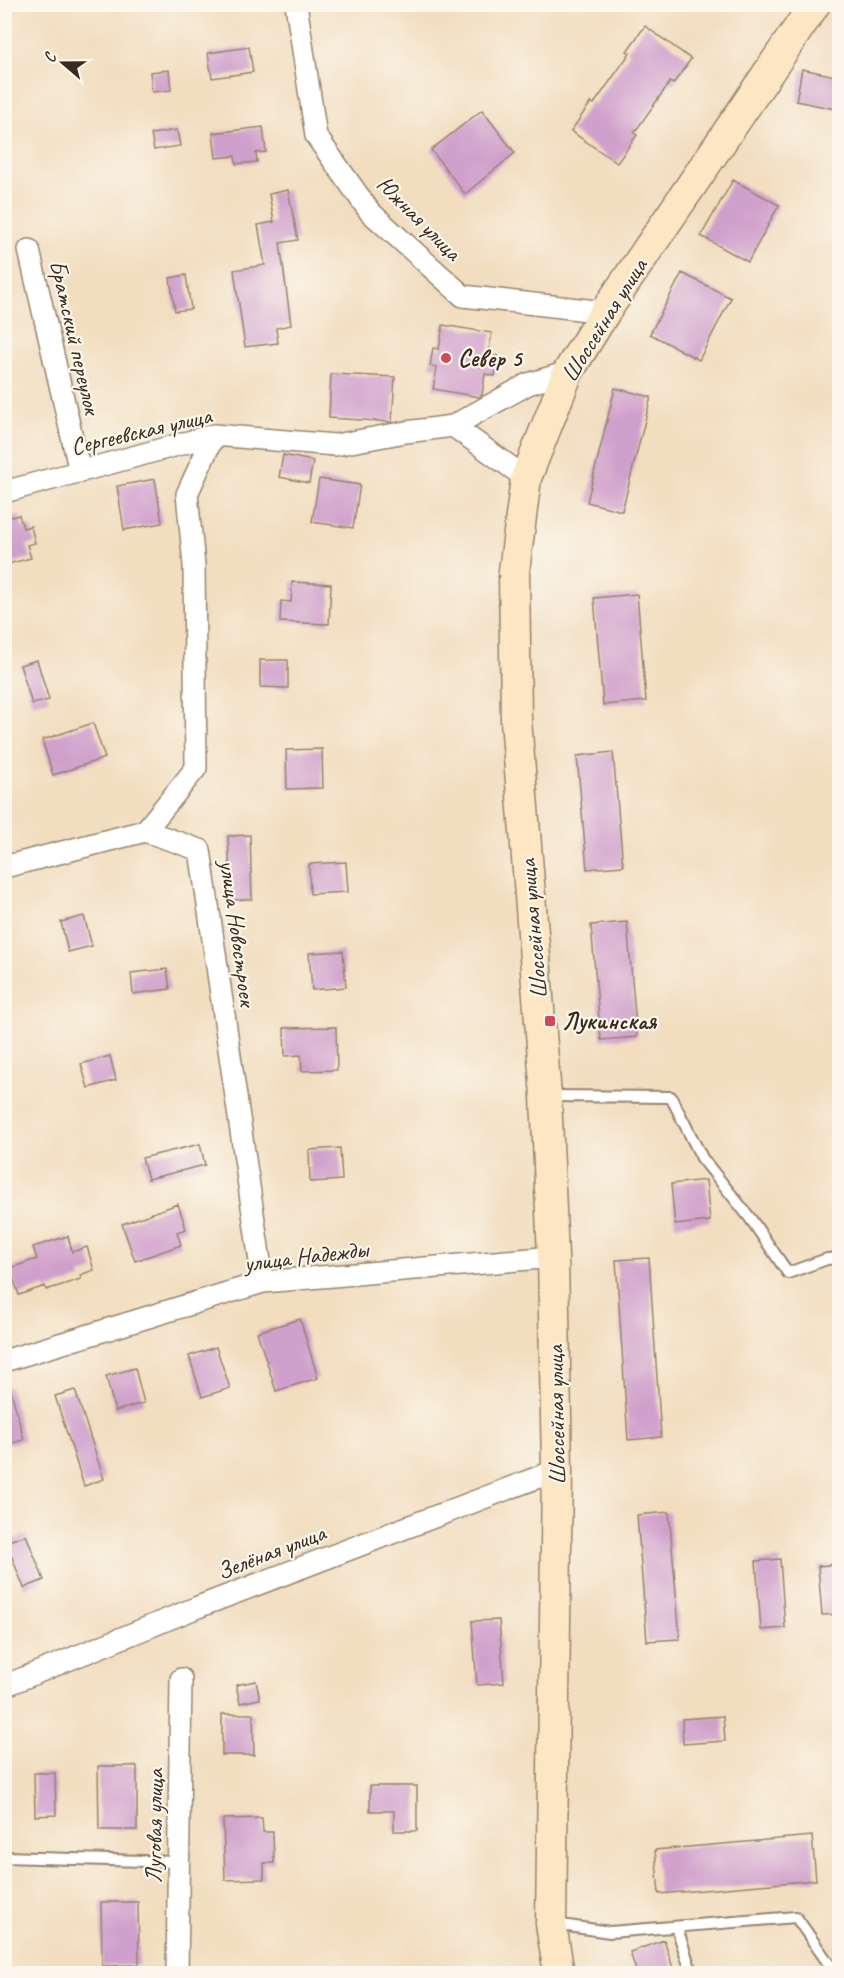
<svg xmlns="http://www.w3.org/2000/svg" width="844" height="1978" font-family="Caveat,sans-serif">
	<rect width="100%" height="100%" fill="#fbf7ec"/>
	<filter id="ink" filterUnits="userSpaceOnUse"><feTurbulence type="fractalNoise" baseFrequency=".0167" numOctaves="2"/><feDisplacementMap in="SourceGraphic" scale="12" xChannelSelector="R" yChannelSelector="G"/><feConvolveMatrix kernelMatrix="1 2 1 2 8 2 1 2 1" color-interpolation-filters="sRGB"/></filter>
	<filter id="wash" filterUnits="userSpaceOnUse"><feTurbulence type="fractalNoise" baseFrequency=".008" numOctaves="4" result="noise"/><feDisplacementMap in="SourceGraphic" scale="24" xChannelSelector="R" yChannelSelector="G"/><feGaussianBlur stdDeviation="1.35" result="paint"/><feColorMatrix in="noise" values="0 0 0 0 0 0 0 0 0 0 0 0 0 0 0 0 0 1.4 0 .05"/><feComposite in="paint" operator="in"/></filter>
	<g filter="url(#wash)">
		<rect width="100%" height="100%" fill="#f2ddbf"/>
		<g id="blocks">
			<!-- building -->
			<path fill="#d0a0cc" d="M 645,26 L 691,59 L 673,84 L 670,82 L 634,133 L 637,135 L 617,163 L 571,131 L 591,102 L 594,104 L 630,53 L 627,51 Z
				M 249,47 L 253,72 L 212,78 L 208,53 Z
				M 802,69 L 840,77 L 840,110 L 796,101 Z
				M 169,70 L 171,90 L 152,92 L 150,72 Z
				M 482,110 L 515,153 L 465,194 L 431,150 Z
				M 263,127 L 266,152 L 256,153 L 257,162 L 236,164 L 235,156 L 216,158 L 213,133 Z
				M 177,130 L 180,146 L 154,150 L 151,134 Z
				M 733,180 L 779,205 L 748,262 L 701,236 Z
				M 288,190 L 298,240 L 280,243 L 291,325 L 276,328 L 278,343 L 245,347 L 234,270 L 265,265 L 258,225 L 274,222 L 269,194 Z
				M 682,273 L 731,298 L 699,360 L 650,334 Z
				M 186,275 L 191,309 L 175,311 L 170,278 Z
				M 443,325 L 492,333 L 488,355 L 498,356 L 495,376 L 485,374 L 482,395 L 479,397 L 433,389 L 437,367 L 430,366 L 433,348 L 439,349 Z
				M 331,374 L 395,377 L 392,422 L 329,418 Z
				M 615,388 L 651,397 L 622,511 L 587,502 Z
				M 283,455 L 313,461 L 309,483 L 279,477 Z
				M 155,479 L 162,523 L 124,530 L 117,486 Z
				M 319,479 L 360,485 L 353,528 L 312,522 Z
				M 19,515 L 23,528 L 31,526 L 35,543 L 27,545 L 31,558 L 4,565 L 4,519 Z
				M 292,582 L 331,584 L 329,624 L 280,622 L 281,601 L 291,602 Z
				M 637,594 L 646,701 L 603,705 L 594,598 Z
				M 37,660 L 49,700 L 32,704 L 20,665 Z
				M 260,660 L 288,660 L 288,688 L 260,687 Z
				M 93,723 L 105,758 L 53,775 L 42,740 Z
				M 322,749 L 323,788 L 287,789 L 286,750 Z
				M 613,752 L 623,866 L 587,869 L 577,756 Z
				M 250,835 L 252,899 L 231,900 L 228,836 Z
				M 346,862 L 348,892 L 310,894 L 309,864 Z
				M 84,916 L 92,946 L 68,952 L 61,922 Z
				M 627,922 L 637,1037 L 601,1040 L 591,925 Z
				M 343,951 L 346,987 L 312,990 L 309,953 Z
				M 167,969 L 170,989 L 133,994 L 131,973 Z
				M 336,1027 L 337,1070 L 302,1071 L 301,1055 L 285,1056 L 284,1028 Z
				M 110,1056 L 116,1080 L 88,1088 L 81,1064 Z
				M 200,1144 L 205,1165 L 148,1179 L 142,1158 Z
				M 340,1148 L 342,1180 L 310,1182 L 309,1150 Z
				M 706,1180 L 710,1221 L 675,1225 L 671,1184 Z
				M 178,1204 L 186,1229 L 177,1232 L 181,1245 L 135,1261 L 122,1224 Z
				M 68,1236 L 72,1252 L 87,1247 L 94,1270 L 80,1275 L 81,1279 L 46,1290 L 45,1286 L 19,1295 L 10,1268 L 37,1259 L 33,1247 Z
				M 649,1258 L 661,1437 L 628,1440 L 616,1260 Z
				M 300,1319 L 318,1378 L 276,1391 L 257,1332 Z
				M 216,1347 L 230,1388 L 202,1397 L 189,1356 Z
				M 135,1368 L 144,1403 L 115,1411 L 106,1376 Z
				M 10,1387 L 24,1440 L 4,1445 L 4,1388 Z
				M 75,1390 L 104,1479 L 84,1486 L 55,1396 Z
				M 669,1512 L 680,1639 L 647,1641 L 637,1515 Z
				M 26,1535 L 44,1580 L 24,1588 L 6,1542 Z
				M 780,1559 L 785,1628 L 761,1630 L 756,1561 Z
				M 840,1564 L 840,1614 L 822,1615 L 818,1566 Z
				M 499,1620 L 504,1683 L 477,1685 L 472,1621 Z
				M 256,1681 L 260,1699 L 240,1703 L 236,1685 Z
				M 222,1714 L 253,1714 L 254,1755 L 222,1755 Z
				M 723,1716 L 725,1741 L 683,1744 L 682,1719 Z
				M 98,1766 L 137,1766 L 137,1830 L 99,1830 Z
				M 34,1773 L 55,1773 L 56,1815 L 35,1816 Z
				M 370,1786 L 417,1786 L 417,1831 L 394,1831 L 394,1811 L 370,1811 Z
				M 262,1818 L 263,1832 L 273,1832 L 274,1863 L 264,1863 L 264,1879 L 225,1880 L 223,1819 Z
				M 812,1836 L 816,1880 L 659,1894 L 655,1850 Z
				M 101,1902 L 138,1902 L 139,1965 L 102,1966 Z
				M 664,1940 L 675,1974 L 637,1974 L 630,1952 Z"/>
		</g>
	</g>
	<g filter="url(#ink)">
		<use href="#blocks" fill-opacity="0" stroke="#96846e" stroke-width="1.5"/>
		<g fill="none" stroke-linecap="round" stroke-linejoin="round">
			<!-- lane casing -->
			<g stroke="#96846e" stroke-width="14">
				<path id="lane" d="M 547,1096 L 671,1097 L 702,1158 L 750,1218 L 788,1273 L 827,1259 L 840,1258
					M 4,1857 L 179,1862
					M 554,1924 L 610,1932 L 796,1917 L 836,1974
					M 677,1928 L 692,1974"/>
			</g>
			<!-- street casing -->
			<g stroke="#96846e" stroke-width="24">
				<path id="street" d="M 296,4 L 316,136 L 370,212 L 463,296 L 605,312
					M 29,250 L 80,472
					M 453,426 L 528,384 L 568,372
					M 214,435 L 187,494 L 194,565 L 196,768 L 145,831 L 200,850 L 263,1282
					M 4,492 L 214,435 L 335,445 L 406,432 L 453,426 L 526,478
					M 4,867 L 145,831
					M 4,1361 L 263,1282 L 553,1257
					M 4,1686 L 198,1607 L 557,1470
					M 177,1974 L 181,1679"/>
			</g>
			<!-- secondary casing -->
			<g stroke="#96846e" stroke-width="33">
				<path id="secondary" d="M 559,1974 L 551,1924 L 557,1470 L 553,1257 L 546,1096 L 516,720 L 514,571 L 526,478 L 568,372 L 605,312 L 815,4"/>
			</g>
			<!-- lane -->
			<use href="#lane" stroke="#fff" stroke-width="10"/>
			<!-- street -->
			<use href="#street" stroke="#fff" stroke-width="21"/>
			<!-- secondary -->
			<use href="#secondary" stroke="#fce6c4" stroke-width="30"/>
		</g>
	</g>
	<!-- markers -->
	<g fill="#d1495b" stroke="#fbf7ec" stroke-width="2">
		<circle cx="446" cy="358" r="6"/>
		<rect x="544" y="1015" width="12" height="12" rx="3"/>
	</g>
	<g text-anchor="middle" stroke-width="4.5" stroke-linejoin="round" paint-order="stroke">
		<!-- street labels -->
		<g font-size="24" fill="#3b2a1e" stroke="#fbf7ec">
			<text transform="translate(419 218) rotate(45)" y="8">Южная улица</text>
			<text transform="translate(604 320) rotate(-58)" y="8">Шоссейная улица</text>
			<text transform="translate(75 337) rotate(77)" y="8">Братский переулок</text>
			<text transform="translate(141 431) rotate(-13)" y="8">Сергеевская улица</text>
			<text transform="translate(533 929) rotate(-95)" y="8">Шоссейная улица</text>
			<text transform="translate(238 933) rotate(82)" y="8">улица Новостроек</text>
			<text transform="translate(306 1256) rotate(-7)" y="8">улица Надежды</text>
			<text transform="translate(556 1415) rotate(-91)" y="8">Шоссейная улица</text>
			<text transform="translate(271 1552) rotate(-21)" y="8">Зелёная улица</text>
			<text transform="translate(154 1826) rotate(-89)" y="8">Луговая улица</text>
		</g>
		<!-- poi labels -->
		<g font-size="24" font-weight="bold" fill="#3b2a1e" stroke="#fbf7ec" text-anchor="start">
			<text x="458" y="366">Север 5</text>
			<text x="562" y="1029">Лукинская</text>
		</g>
	</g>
	<!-- margin -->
	<rect width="844" height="1978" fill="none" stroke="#fbf7ec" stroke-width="24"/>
	<!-- north arrow -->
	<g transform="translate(63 63) rotate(290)" stroke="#fbf7ec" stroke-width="4.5" paint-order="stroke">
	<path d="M0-4.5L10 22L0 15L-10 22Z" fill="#3b2a1e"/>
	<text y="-9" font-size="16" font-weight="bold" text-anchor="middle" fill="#3b2a1e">С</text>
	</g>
</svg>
